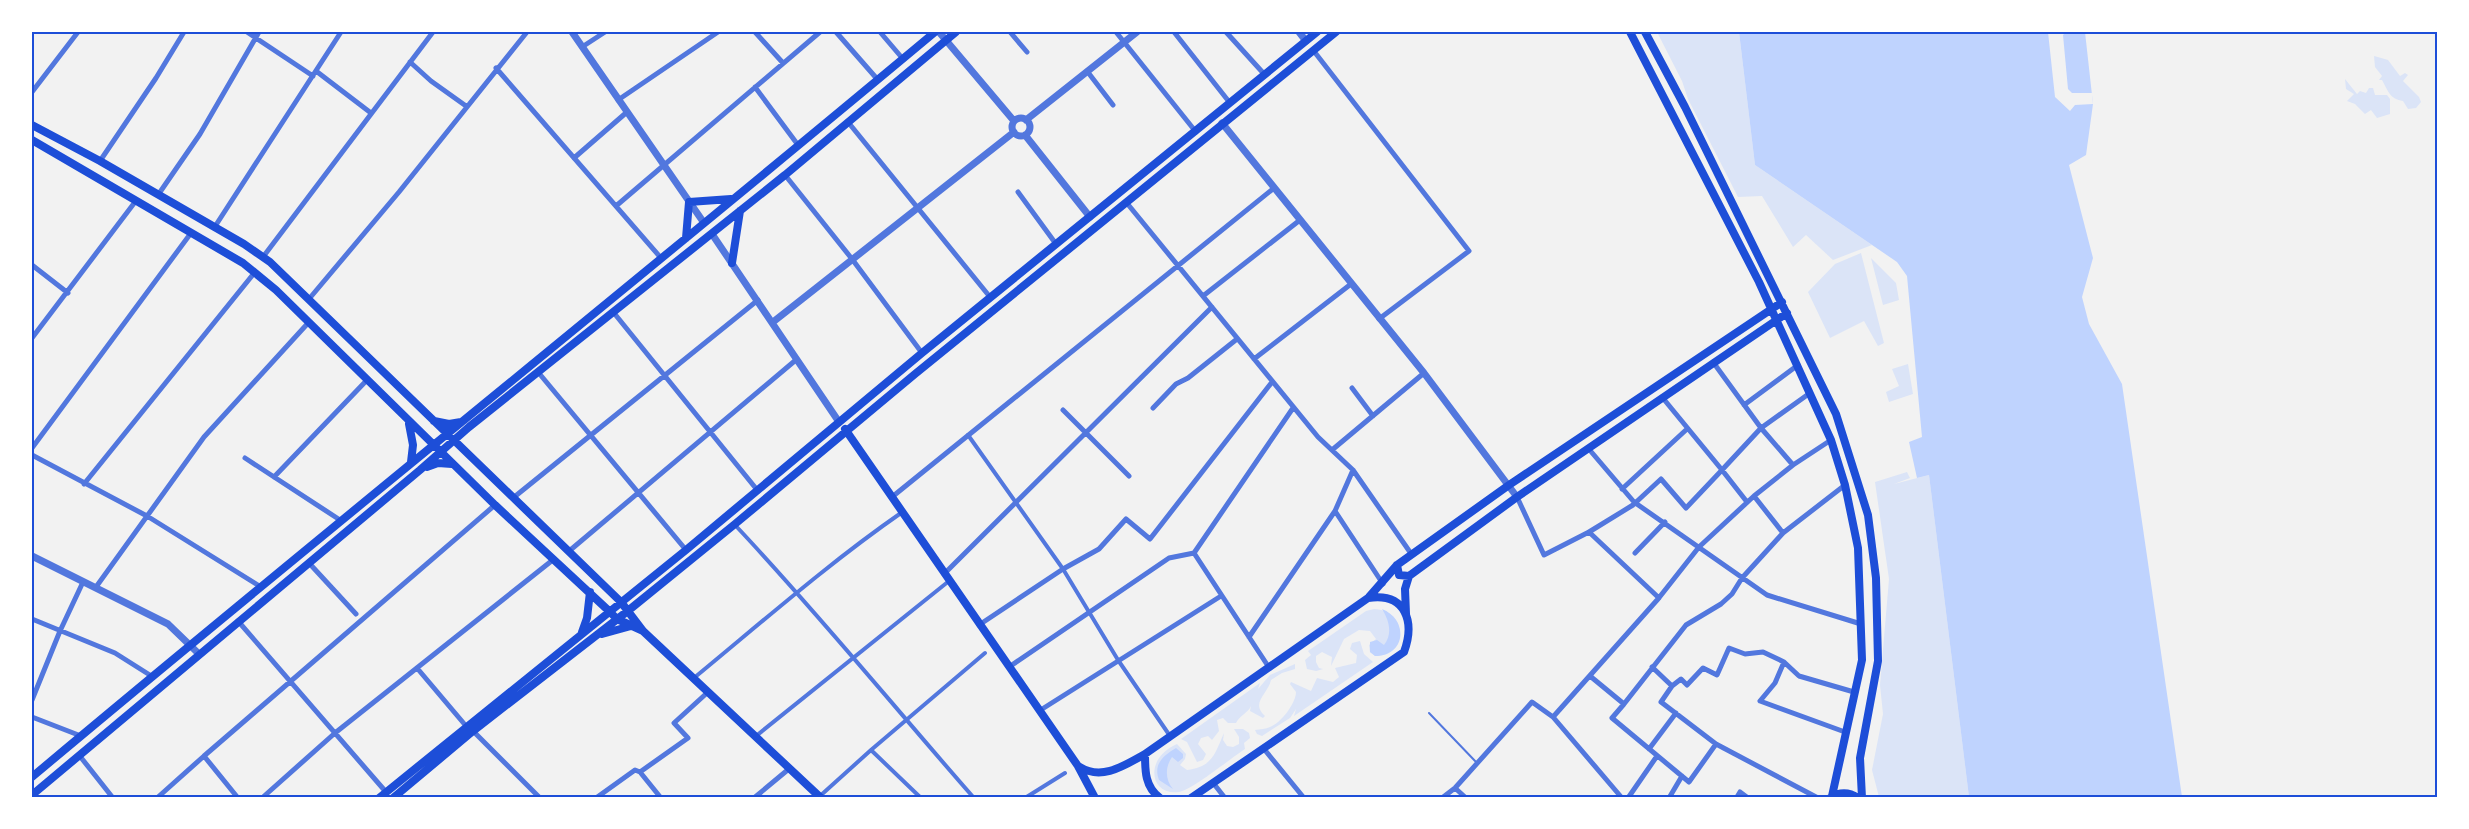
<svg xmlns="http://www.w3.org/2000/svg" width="2469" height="829" font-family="Signika,sans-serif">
	<rect width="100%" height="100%" fill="#f2f2f2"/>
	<!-- green -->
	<path fill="#dbe4f7" d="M 1657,32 L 1739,32 L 1755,165 L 1872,245 L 1833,260 L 1806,235 L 1793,247 L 1762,196 L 1738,197 L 1688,99 L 1682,81 Z
		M 2374,56 L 2388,60 L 2400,76 L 2405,73 L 2408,75 L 2403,81 L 2419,97 L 2421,102 L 2416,108 L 2408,109 L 2403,101 C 2390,99 2388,91 2382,80 L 2379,80 L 2382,76 L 2375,67 Z
		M 2345,79 L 2357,94 L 2360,91 L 2366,93 L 2369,88 L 2373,88 L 2375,95 L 2387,95 L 2390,99 L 2390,114 L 2377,118 L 2371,110 L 2365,114 L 2355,104 L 2347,101 L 2354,94 L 2346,89 Z
		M 1861,253 L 1884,343 L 1878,346 L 1864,321 L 1830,338 L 1808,292 L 1835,264 Z
		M 1871,258 L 1896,283 L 1899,300 L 1883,305 Z
		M 1908,364 L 1913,394 L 1889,402 L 1886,392 L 1899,386 L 1892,369 Z
		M 1907,472 L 1910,478 L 1894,484 L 1929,475 L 1969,797 L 1879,797 L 1872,770 L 1883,714 L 1880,685 L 1889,579 L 1875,482 Z
		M 1374,609 C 1409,610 1408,656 1375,656 L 1370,652 L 1369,645 L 1376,639 L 1370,631 L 1359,630 L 1344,639 L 1331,666 L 1332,657 L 1322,652 L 1316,656 L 1316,662 L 1319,668 L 1323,669 L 1316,671 L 1307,669 L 1305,660 L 1311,655 L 1308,651 L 1366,611 Z
		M 1360,641 L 1364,654 L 1373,662 L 1294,716 L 1296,709 L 1290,718 L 1262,736 L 1257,734 L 1255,730 C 1260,729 1266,729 1270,727 C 1281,723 1296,703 1296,692 L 1290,684 L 1291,682 L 1311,691 L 1317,678 L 1333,682 L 1339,677 L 1335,668 L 1356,663 L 1357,655 L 1350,649 L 1352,643 Z
		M 1295,664 L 1295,669 L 1282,673 L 1271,680 C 1268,694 1250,703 1265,716 L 1263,718 L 1250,711 L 1251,706 C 1248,713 1240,715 1236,723 L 1228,723 L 1223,718 L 1217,720 L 1219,731 L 1212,740 L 1208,736 L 1201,738 L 1198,744 L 1206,754 L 1203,760 L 1197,762 L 1187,742 L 1181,739 L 1260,683 L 1258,689 L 1270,675 Z
		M 1234,729 L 1243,729 L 1249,733 L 1250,738 L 1244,743 L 1245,749 C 1231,758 1192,790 1179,792 C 1149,796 1144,758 1177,744 L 1186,754 L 1185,759 L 1180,765 L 1187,770 C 1213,767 1215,753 1224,733 L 1223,740 L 1227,746 L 1233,747 L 1239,744 L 1239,737 Z"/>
	<!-- water -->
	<path fill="#bfd3fe" d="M 1739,32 L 2085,32 L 2093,104 L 2086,155 L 2069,165 L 2093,258 L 2082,297 L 2089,324 L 2122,384 L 2182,797 L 1969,797 L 1929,475 L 1917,478 L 1909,442 L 1922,437 L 1907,276 L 1897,262 L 1755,165 Z
		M 1382,609 C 1409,620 1406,656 1375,656 L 1370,652 L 1370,642 L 1377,640 L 1384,645 C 1393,634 1389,620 1382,609 Z
		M 1176,748 L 1183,754 L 1183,758 L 1178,762 L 1172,757 C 1165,767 1165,780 1173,789 L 1159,780 C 1153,764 1163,756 1176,748 Z"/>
	<!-- pier -->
	<path fill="#f2f2f2" d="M 2048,32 L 2066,32 L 2063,35 L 2068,89 L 2072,93 L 2092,93 L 2093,104 L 2075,105 L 2070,111 L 2055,97 Z"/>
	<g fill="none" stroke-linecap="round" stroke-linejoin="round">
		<!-- service -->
		<path stroke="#5277de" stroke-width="2" d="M 1429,713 L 1477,763"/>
		<!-- pedestrian -->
		<path stroke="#5277de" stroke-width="4" d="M 968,435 L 1063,569 L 1118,660 L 1170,736
			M 735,525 C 818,613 894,707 974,798
			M 694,678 C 762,622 829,563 901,513
			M 756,736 L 949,581
			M 871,750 L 921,798
			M 820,796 L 871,750 L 985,653
			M 1025,798 L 1065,773"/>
		<!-- minor -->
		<path stroke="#5277de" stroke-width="5" d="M 247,32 L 313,76
			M 755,32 L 783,63
			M 836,32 L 878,80
			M 880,32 L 903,59
			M 1010,32 L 1027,52
			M 1116,32 L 1196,132
			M 1174,32 L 1230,103
			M 1226,32 L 1265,75
			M 582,47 L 605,32
			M 1313,50 L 1469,251 L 1379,319
			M 410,62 L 431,81 L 466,106
			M 496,68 L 661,258
			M 316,71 L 371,113
			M 1087,71 L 1113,105
			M 755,87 L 798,145
			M 32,92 L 78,32
			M 618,100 L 718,32
			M 848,122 L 990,297
			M 574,158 L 627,112
			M 100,161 L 156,78 L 184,32
			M 785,175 L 852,259 L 922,353
			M 1018,192 L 1056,244
			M 158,195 L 200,134 L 259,32
			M 1126,202 L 1318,437 L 1353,470 L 1412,555
			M 616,206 L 820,32
			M 214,228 L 341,32
			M 263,257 L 433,32
			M 32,265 L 68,293
			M 1203,296 L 1300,220
			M 309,299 L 399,192 L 527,32
			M 614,313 L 758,491
			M 32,338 L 135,202
			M 1254,359 L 1351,284
			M 538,372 L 686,550
			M 1352,388 L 1373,416
			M 1810,393 L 1761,428 L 1793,465 L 1831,440
			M 1662,397 L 1722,470 L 1761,428 L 1713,362
			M 1744,405 L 1798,365
			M 1153,408 L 1176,384 L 1188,378 L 1237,339
			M 1063,410 L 1129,476
			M 32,448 L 191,233
			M 1588,448 L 1634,502 L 1767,595 L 1861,624
			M 1332,450 L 1424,373
			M 32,455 L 147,516 L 261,587
			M 245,458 L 340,520
			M 274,477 L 367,380
			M 84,484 L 255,272
			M 1622,489 L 1687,429
			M 1754,496 L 1783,533
			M 892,497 L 1274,188
			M 1517,497 L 1544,555 L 1589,532
			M 513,498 L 758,300
			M 1335,511 L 1383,584
			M 568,552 L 797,359
			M 1635,553 L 1665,522
			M 309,563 L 356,614
			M 944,574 L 1212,307
			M 96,587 L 204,437 L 309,322
			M 1659,598 L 1589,532 L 1633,505 L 1661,479 L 1686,508 L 1722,470 L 1747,502
			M 32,619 L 115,653 L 153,677
			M 238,621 L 386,792
			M 979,625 L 1063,569 L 1099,549 L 1126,519 L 1150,539 L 1272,382
			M 1249,637 L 1335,511 L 1353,470
			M 1784,662 L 1775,683 L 1760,701 L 1845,732
			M 1268,666 L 1194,553 L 1293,408
			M 1009,667 L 1169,558 L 1194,553
			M 1652,667 L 1672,686 L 1661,702 L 1716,744 L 1818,798
			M 417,668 L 466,726
			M 1590,676 L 1624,704 L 1612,718 L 1689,782 L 1716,744
			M 1672,686 L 1681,679 L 1687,685 L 1703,668 L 1717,675 L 1729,648 L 1745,654 L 1763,652 L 1784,662 L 1799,676 L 1854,692
			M 32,700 L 60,631 L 83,582
			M 1624,704 L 1686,625 L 1721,604 L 1732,594 L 1742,578 L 1783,533 L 1845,485
			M 1039,711 L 1221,596
			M 32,717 L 81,736
			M 1553,717 L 1622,798
			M 473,731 L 540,798
			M 1264,749 L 1304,798
			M 1649,749 L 1676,713
			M 79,755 L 113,798
			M 1214,784 L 1225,798
			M 1455,788 L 1466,798
			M 1737,797 L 1740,792 L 1748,798
			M 157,798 L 204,756
			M 238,798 L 204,756 L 495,505
			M 262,798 L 335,733 L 554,559
			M 596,798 L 635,770 L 640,772
			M 661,798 L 640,772 L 688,738 L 674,723 L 708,692
			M 754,798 L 790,768
			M 1442,798 L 1455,788 L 1532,702 L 1553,717 L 1658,599 L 1699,547 L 1754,496 L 1793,465
			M 1628,798 L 1657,756
			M 1669,798 L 1682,776"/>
		<!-- tertiary -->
		<path stroke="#5277de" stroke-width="7" d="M 572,32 L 704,223
			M 939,32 L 1014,121
			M 1299,32 L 1306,41
			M1012 127a9 9 0 1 1 18 0a9 9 0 1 1-18 0Z
			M 1026,120 L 1137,32
			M 1222,123 L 1424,373 L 1517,497
			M 1025,135 L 1090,217
			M 712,234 L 839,422
			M 773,322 L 1014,132
			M 32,556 L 168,624 L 199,654"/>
		<!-- secondary -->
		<path stroke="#1d4ed8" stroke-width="8" d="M 1630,32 L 1759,282 L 1831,440 L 1845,485 L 1858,548 L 1862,660 L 1832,796
			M 1645,32 L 1685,107 L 1836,414 L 1868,515 L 1876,578 L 1878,661 L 1860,758 L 1862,798
			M 32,125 L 100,161 L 244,244 L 270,262 L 621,602 L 643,631 L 821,798
			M 32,140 L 243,263 L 276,290 L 495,505 L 609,611 L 617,619 L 641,630
			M 686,238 L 689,202 L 731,199
			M 732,263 L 740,211
			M 434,421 L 449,424 L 461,422
			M 409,424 L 413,445 L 411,462
			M 845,429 L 1078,766 L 1095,798
			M 427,467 L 438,463 L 452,464
			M 1397,565 L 1399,575 L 1409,576
			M 1369,597 L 1397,565 L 1509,485 L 1782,302
			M 1406,614 L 1405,589 L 1409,576 L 1517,497 L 1787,313
			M 582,632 L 587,618 L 590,592
			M 602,634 L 631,626
			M 1080,767 C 1102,781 1125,765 1145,754
			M 32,777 C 331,526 636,282 935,32
			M 32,795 L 420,470 L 469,427 L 785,175 L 956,32
			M 379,798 L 686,550 L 922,353 L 1317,32
			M 393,798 L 473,731 L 629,610 L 735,524 L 915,374 L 1336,32
			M 1160,798 C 1145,787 1145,771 1145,754 L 1368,598 C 1406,592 1415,622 1404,652 L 1191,798
			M 1830,798 C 1839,792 1849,792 1858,798"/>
	</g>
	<!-- border -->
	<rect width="2469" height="829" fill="none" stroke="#ffffff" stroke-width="66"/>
	<rect x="33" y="33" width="2403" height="763" fill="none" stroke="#1d4ed8" stroke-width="2"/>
</svg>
